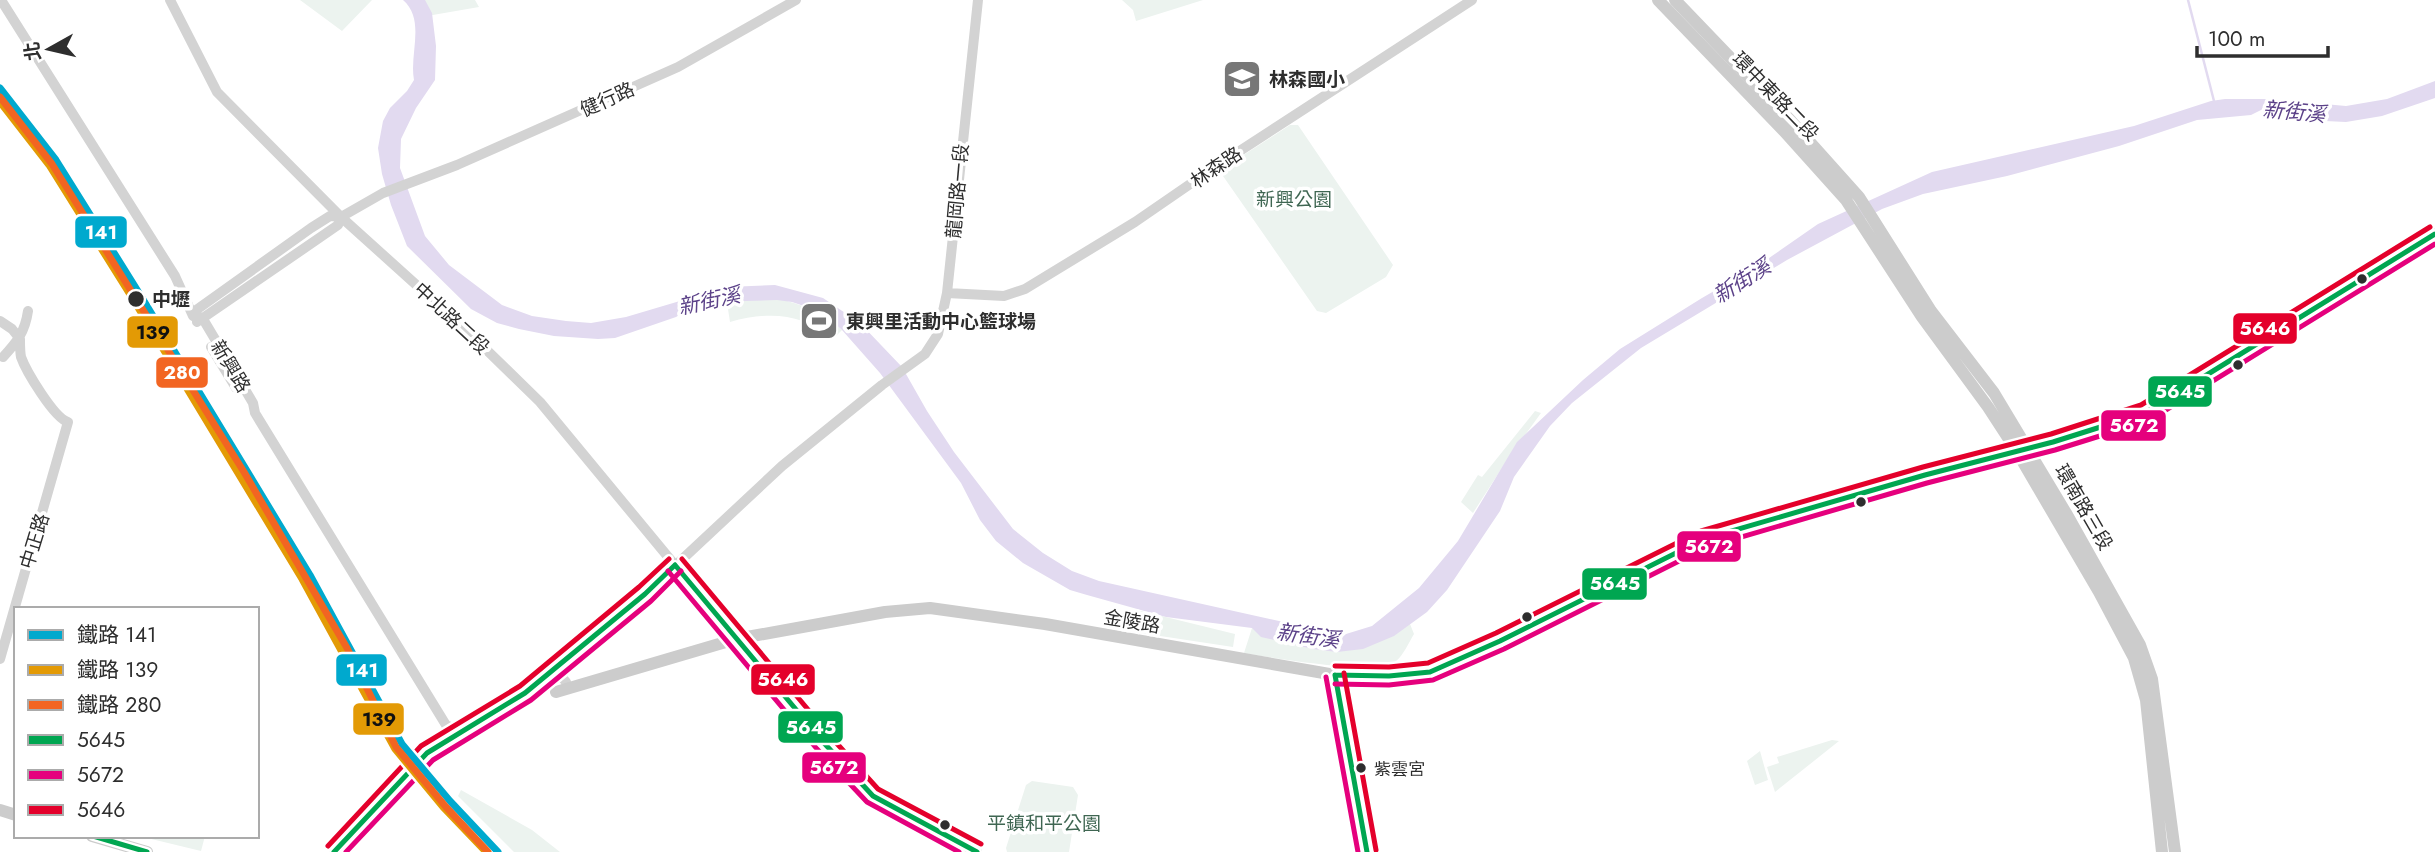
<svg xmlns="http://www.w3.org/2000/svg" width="2435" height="852" font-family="Jost,'Noto Sans TC',sans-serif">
	<rect width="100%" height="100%" fill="#fff"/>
	<!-- green -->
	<path fill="#ecf3ef" d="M 300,0 L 372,0 L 342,31 Z
		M 416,0 L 475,0 L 479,7 L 427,16 Z
		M 1122,0 L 1203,0 L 1136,21 L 1133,10 Z
		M 1290,125 L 1298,125 L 1393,265 L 1386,277 L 1326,313 L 1317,311 L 1223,176 L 1225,167 Z
		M 751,293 C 786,300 814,305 842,330 L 834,338 C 800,313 770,311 730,322 L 726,296 Z
		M 1535,411 L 1541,413 L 1507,460 L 1473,513 L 1461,502 L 1478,475 L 1482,477 Z
		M 1137,610 L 1235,634 L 1233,647 L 1134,632 Z
		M 1408,619 L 1414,634 C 1409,642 1403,656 1396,661 C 1372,676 1274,658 1244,653 L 1252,628 L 1316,646 Z
		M 1832,740 L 1839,741 L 1775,792 L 1767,767 L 1779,763 L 1777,757 Z
		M 1760,751 L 1768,780 L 1755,785 L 1747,761 Z
		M 1032,781 L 1073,787 L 1078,795 L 1069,852 L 1007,852 L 1006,848 L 1026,785 Z
		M 461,790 L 532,830 L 560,852 L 514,852 L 458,796 Z
		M 139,836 L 205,836 L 201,851 Z"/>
	<!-- water -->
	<path fill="#e2daf0" d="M 403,0 L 425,0 L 432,13 L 436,46 L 435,80 L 416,108 L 401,139 L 400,168 L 425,236 L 449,265 L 502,305 L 532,316 L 566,321 L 591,323 L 626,317 L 727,287 L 775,285 L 823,298 L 860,323 L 902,367 L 927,411 L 954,452 L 1013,529 L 1043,553 L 1072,571 L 1099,581 L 1288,623 L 1322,636 L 1333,638 L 1372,626 L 1419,588 L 1458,541 L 1517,442 L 1583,380 L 1620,349 L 1702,298 L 1759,265 L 1818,224 L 1932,172 L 2134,126 L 2211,101 L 2225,99 L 2268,99 L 2346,106 L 2387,99 L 2435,81 L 2435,98 L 2382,116 L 2346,122 L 2325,121 L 2261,110 L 2251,115 L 2197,120 L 2119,146 L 2007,176 L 1923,194 L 1882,209 L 1787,260 L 1641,348 L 1572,403 L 1550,426 L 1514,477 L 1500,511 L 1447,590 L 1427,612 L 1394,636 L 1363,649 L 1337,652 L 1313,649 L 1261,637 L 1252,628 L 1166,617 L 1087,595 L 1070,590 L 1023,563 L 996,541 L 980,520 L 961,483 L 880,373 L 842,330 L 826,316 L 807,307 L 792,302 L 777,300 L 711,302 L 692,307 L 676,317 L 615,338 L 598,339 L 554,336 L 519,329 L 497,323 L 471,309 L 407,246 L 391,205 L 382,174 L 378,148 L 383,121 L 390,108 L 407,91 L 414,80 C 409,54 426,20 403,0 Z"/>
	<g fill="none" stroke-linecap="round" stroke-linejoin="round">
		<!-- stream -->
		<path stroke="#e2daf0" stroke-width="2.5" d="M 2188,0 L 2214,101"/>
		<!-- street-tunnel -->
		<path stroke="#d5d5d5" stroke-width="10" stroke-dasharray="10 5" stroke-linecap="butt" d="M 390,793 L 427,753 L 525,693 L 645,594"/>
		<!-- street -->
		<path stroke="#d3d3d3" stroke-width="10" d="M 1,0 L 175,276 L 193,316
			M 170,0 L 217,92 L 341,217 L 463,327 L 540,402 L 736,639 L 824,743 L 873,796 L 977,852
			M 86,235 L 103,224
			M 947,293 L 1004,296 L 1025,289 L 1135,222 L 1212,169 L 1472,0
			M 192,313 L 203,319 L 253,403 L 255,413 L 446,725 L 460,731
			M 192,313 L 311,228 L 330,216 L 341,217
			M 0,321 L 12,329 L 20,339
			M 197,322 L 338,225 L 341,217 L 383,193 L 457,165 L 678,67 L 796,0
			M 211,347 L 236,388
			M 3,357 C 17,342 25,332 28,311
			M 645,594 L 782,466 L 882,385 L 925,354 L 938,334 L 947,293 L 978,0
			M 0,659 L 68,422 C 54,418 26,371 21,357 C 20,352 20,345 20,339
			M 551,665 L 566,682
			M 1335,675 L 1367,852
			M 334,852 L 390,793"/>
		<!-- secondary -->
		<path stroke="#ccc" stroke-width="12" d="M 1658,0 L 1784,131 L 1846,200 L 1922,317 L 1988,407 L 2016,450 L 2099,592 L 2134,658 L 2146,700 L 2162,852
			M 1675,0 L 1791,121 L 1859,197 L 1931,311 L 1994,393 L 2066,513 L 2140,645 L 2152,679 L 2175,852
			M 556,692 L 736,639 L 885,612 L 930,608 L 1045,624 L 1335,675 L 1389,676 L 1430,672 L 1500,641 L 1704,539 L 1925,475 L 2053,442 L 2145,413 L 2435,234
			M 0,810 L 16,815
			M 92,836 L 147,852"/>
		<!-- bus-1 casing -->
		<g stroke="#fff" stroke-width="10">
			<path id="bus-1" d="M 675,565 L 824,743 L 873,796 L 977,852
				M 1335,675 L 1389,676 L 1430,672 L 1500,641 L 1704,539 L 1925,475 L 2053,442 L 2145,413 L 2435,234
				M 1335,675 L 1367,852
				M 93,836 L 147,852
				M 334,852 L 427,753 L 525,693 L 645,594 L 675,565"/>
		</g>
		<!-- bus-2 casing -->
		<g stroke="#fff" stroke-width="10">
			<path id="bus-2" d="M 668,571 L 817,749 L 867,802 L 959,852
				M 1326,677 L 1358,852
				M 1335,684 L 1389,685 L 1433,680 L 1504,649 L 1707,547 L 1927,483 L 2055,450 L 2148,421 L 2435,244
				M 346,852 L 433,760 L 531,700 L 651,601 L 681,571"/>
		</g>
		<!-- bus-3 casing -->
		<g stroke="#fff" stroke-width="10">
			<path id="bus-3" d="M 682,559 L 831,737 L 878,789 L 981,844
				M 1335,666 L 1389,667 L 1428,663 L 1496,633 L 1701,531 L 1923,467 L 2051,434 L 2141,405 L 2430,227
				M 1344,673 L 1376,850
				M 328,846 L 421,746 L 520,686 L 639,587 L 669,559"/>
		</g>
		<!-- bus-1 -->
		<use href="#bus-1" stroke="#00a651" stroke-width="5"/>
		<!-- bus-2 -->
		<use href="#bus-2" stroke="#e5007d" stroke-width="5"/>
		<!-- bus-3 -->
		<use href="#bus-3" stroke="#e4002b" stroke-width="5"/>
		<!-- rail-1 casing -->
		<g stroke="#fff" stroke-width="12">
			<path id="rail-1" d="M 0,88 L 56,160 L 141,296 L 310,575 L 402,744 L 450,801 L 498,852"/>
		</g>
		<!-- rail-2 casing -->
		<g stroke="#fff" stroke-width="12">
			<path id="rail-2" d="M 0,102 L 49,165 L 134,301 L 302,579 L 395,749 L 443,807 L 486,852"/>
		</g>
		<!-- rail-3 casing -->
		<g stroke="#fff" stroke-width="12">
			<path id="rail-3" d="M 0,97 L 52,164 L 244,472 L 347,648 L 396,747 L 446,807 L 488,852"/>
		</g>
		<!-- rail-1 -->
		<use href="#rail-1" stroke="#00a9ce" stroke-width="7"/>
		<!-- rail-2 -->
		<use href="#rail-2" stroke="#e39a05" stroke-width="7"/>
		<!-- rail-3 -->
		<use href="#rail-3" stroke="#f26522" stroke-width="7"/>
	</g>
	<!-- icons -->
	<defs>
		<g id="school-square" transform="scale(2.0125)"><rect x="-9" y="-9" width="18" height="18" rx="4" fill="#777" stroke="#fff"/><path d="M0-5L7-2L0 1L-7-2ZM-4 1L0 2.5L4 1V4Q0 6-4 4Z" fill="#fff"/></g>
		<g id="stadium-square" transform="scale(2.0125)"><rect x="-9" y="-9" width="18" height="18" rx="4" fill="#777" stroke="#fff"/><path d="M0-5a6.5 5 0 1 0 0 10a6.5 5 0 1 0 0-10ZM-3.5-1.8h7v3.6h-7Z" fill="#fff"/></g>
	</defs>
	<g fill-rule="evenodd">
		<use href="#school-square" x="1242" y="79"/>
		<use href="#stadium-square" x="819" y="321"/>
	</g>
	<!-- markers -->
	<g fill="#2e2e2e" stroke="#fff" stroke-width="2.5">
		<circle cx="2362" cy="279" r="6"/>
		<circle cx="136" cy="299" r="9"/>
		<circle cx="2238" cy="365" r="6"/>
		<circle cx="1861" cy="502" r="6"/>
		<circle cx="1527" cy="617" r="6"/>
		<circle cx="1361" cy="768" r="6"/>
		<circle cx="945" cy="825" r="6"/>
	</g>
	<g text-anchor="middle" stroke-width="7" stroke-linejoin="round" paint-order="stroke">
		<!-- bus labels -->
		<g font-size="17" fill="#2e2e2e" stroke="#fff" text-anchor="start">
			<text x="1374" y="775">紫雲宮</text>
		</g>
		<!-- poi labels -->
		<g font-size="19" font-weight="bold" fill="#2e2e2e" stroke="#fff" text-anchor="start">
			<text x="1269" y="86">林森國小</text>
			<text x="846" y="328">東興里活動中心籃球場</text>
		</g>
		<!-- street labels -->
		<g font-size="19" fill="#2e2e2e" stroke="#fff">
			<text transform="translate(1776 96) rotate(46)" y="7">環中東路二段</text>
			<text transform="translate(607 99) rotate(-24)" y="7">健行路</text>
			<text transform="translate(1216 167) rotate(-34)" y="7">林森路</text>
			<text transform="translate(957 191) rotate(-85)" y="7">龍岡路一段</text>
			<text transform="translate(452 318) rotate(43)" y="7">中北路二段</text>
			<text transform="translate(231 366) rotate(59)" y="7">新興路</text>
			<text transform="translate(2084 507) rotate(60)" y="7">環南路三段</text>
			<text transform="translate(34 541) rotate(-73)" y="7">中正路</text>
			<text transform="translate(1132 621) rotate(10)" y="7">金陵路</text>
		</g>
		<!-- park labels -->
		<g font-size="19" fill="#3f6652" stroke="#fff">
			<text x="1294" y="206">新興公園</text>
			<text x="1044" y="830">平鎮和平公園</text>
		</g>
		<!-- stop labels -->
		<g font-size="19" font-weight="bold" fill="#2e2e2e" stroke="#fff" text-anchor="start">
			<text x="152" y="306">中壢</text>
		</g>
		<!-- water labels -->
		<g font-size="21" font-style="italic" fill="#5c4289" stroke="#fff">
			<text transform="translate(2294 112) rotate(5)" y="7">新街溪</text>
			<text transform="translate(1742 281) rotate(-32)" y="7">新街溪</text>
			<text transform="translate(709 301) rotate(-12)" y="7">新街溪</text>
			<text transform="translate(1308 636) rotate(8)" y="7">新街溪</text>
		</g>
	</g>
	<g stroke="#fff" stroke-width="2.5">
		<rect x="74" y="215" width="54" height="34" rx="7" fill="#00a9ce"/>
		<rect x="2232" y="312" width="66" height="33" rx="7" fill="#e4002b"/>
		<rect x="126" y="315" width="53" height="34" rx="7" fill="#e39a05"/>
		<rect x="155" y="356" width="54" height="33" rx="7" fill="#f26522"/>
		<rect x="2147" y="375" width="66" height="33" rx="7" fill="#00a651"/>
		<rect x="2100" y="409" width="67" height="33" rx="7" fill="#e5007d"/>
		<rect x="1676" y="530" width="66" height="33" rx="7" fill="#e5007d"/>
		<rect x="1581" y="567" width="67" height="34" rx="7" fill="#00a651"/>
		<rect x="335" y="653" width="53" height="34" rx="7" fill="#00a9ce"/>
		<rect x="750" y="663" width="66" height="33" rx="7" fill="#e4002b"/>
		<rect x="352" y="702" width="53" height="34" rx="7" fill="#e39a05"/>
		<rect x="777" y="710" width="67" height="34" rx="7" fill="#00a651"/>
		<rect x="801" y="751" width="66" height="33" rx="7" fill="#e5007d"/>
	</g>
	<g font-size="19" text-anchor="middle" font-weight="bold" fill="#fff">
		<text x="101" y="239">141</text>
		<text x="2265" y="335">5646</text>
		<text x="182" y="379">280</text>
		<text x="2180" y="398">5645</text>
		<text x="2134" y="432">5672</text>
		<text x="1709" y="553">5672</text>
		<text x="1615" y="590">5645</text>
		<text x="362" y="677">141</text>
		<text x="783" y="686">5646</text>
		<text x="811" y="734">5645</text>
		<text x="834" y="774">5672</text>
	</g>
	<g font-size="19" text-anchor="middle" font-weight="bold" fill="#111">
		<text x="153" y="339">139</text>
		<text x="379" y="726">139</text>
	</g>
	<!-- legend -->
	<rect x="14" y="607" width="245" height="231" fill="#ffffff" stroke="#ababab" stroke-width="2"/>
	<rect x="28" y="630" width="35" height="10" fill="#00a9ce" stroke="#ababab" stroke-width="2"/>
	<text x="77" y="642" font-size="21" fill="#2e2e2e">鐵路 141</text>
	<rect x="28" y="665" width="35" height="10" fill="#e39a05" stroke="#ababab" stroke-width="2"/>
	<text x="77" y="677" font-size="21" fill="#2e2e2e">鐵路 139</text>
	<rect x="28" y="700" width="35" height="10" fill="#f26522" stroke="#ababab" stroke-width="2"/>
	<text x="77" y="712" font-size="21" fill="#2e2e2e">鐵路 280</text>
	<rect x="28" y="735" width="35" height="10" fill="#00a651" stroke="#ababab" stroke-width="2"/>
	<text x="77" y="747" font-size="21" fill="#2e2e2e">5645</text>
	<rect x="28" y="770" width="35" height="10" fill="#e5007d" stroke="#ababab" stroke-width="2"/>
	<text x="77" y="782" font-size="21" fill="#2e2e2e">5672</text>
	<rect x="28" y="805" width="35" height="10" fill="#e4002b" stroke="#ababab" stroke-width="2"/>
	<text x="77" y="817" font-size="21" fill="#2e2e2e">5646</text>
	<!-- north arrow -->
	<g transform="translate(49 49) rotate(262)" stroke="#ffffff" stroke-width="5" paint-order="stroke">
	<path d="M0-5L12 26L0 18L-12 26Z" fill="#2e2e2e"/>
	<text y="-10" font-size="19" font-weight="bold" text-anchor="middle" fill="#2e2e2e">北</text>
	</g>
	<!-- scale -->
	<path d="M2197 46v10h131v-10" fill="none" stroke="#2e2e2e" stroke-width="3.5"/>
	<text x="2208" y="46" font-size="21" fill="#2e2e2e" stroke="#ffffff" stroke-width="5" paint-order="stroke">100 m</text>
</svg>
